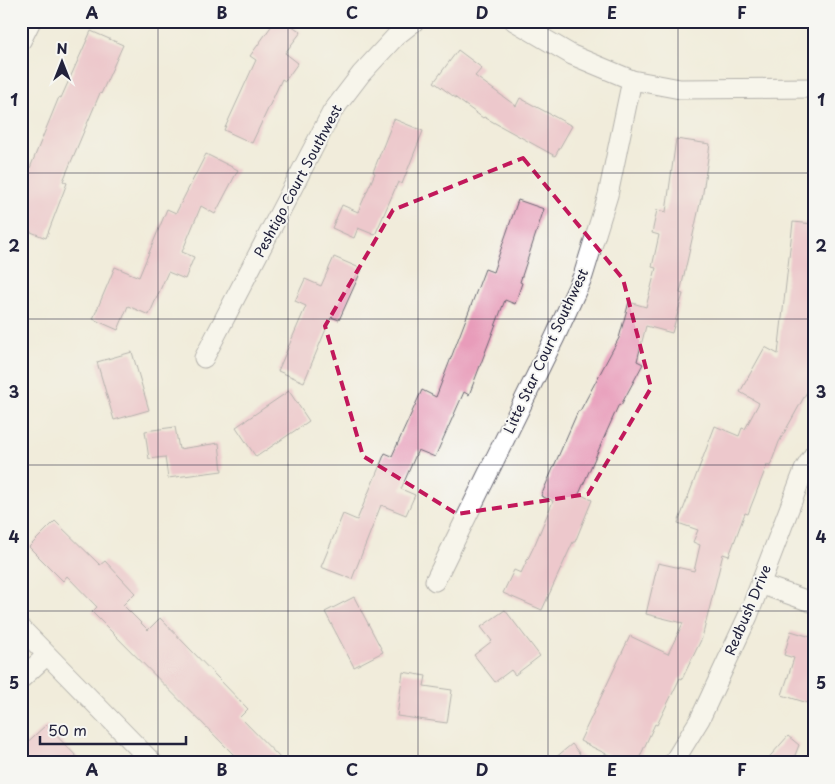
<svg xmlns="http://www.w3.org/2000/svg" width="835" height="784" font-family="'Playpen Sans',sans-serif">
	<rect width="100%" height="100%" fill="#f6f6f2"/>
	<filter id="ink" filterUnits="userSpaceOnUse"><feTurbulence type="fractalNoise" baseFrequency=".02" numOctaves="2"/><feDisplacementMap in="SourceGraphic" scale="10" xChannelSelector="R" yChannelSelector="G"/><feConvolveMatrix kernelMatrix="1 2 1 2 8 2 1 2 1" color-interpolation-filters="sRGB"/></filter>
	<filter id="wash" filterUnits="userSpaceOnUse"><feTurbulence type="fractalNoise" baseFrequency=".0096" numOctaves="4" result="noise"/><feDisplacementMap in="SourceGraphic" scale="20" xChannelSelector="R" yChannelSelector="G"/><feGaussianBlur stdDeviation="1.12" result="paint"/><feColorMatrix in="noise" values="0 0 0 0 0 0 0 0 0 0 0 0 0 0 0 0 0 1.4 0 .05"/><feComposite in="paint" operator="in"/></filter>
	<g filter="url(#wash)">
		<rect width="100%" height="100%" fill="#f1ecdb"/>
		<g id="blocks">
			<!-- building -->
			<path fill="#e89cba" d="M 275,21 L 285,21 L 301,32 L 285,53 L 298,63 L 285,81 L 282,79 L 252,143 L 224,130 L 256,60 L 250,56 Z
				M 91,31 L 123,45 L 101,94 L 100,93 L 63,181 L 67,183 L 46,238 L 21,228 L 21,206 L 27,190 L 21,188 L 21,176 L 25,167 L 30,168 L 59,97 L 61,98 Z
				M 458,50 L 482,68 L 475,76 L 516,106 L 520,98 L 572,126 L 555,156 L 484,117 L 483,118 L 434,82 Z
				M 394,119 L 423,131 L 402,184 L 398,182 L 375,235 L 358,228 L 354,238 L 332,228 L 342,205 L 358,212 L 375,173 L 373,172 Z
				M 676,139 L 710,144 L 702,199 L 701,199 L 680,293 L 683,294 L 672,333 L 646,326 L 637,361 L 643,364 L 621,405 L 619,404 L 579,494 L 592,500 L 575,542 L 573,542 L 542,610 L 503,593 L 514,570 L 521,573 L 535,544 L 553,501 L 541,496 L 578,411 L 580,411 L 619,338 L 629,302 L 646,307 L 656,268 L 652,267 L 659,235 L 652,233 L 657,210 L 666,212 Z
				M 206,154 L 238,170 L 215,214 L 201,206 L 182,252 L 194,257 L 185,279 L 168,272 L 149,315 L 128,306 L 118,330 L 93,319 L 115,267 L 139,277 L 167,209 L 176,213 Z
				M 518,200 L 544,209 L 520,282 L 522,283 L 515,304 L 505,300 L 469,395 L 464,392 L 435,457 L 418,450 L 401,489 L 415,495 L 406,515 L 381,505 L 352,579 L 321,567 L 343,514 L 357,520 L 385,453 L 392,456 L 422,390 L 436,397 L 485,269 L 493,272 Z
				M 793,222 L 814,224 L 814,393 L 808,390 L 779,442 L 770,466 L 767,465 L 748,514 L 745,513 L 729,556 L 723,554 L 702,638 L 682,679 L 680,678 L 657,725 L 655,724 L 637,763 L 625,763 L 580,741 L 630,636 L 668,654 L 683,623 L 646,614 L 658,563 L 694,571 L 700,545 L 693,542 L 698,530 L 678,523 L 715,426 L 739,436 L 742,428 L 745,429 L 759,403 L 740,392 L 765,347 L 778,354 Z
				M 334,257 L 362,269 L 339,320 L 331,317 L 304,382 L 278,371 L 306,306 L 295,301 L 305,279 L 321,286 Z
				M 132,352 L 149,410 L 114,420 L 97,362 Z
				M 289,391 L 309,421 L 256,457 L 236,427 Z
				M 175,427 L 179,449 L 219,443 L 222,471 L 168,478 L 165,457 L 149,459 L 145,431 Z
				M 55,521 L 100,565 L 105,561 L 135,593 L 123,605 L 148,630 L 160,618 L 248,709 L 240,717 L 285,763 L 242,763 L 92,612 L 97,607 L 67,576 L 63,581 L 29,547 Z
				M 354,597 L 383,652 L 354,667 L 325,612 Z
				M 505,610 L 540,656 L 515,675 L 511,670 L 495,682 L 474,655 L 492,641 L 481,627 Z
				M 791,631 L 814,638 L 810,656 L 814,657 L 814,705 L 782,695 L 794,658 L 784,655 Z
				M 403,672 L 426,676 L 424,686 L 452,690 L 447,723 L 397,716 Z
				M 46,725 L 83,763 L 26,763 L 21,758 L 21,748 Z
				M 788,736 L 799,745 L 792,763 L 764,763 Z
				M 572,744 L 587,763 L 549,763 Z"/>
		</g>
	</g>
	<g filter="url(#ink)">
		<use href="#blocks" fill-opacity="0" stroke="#6a6973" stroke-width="1"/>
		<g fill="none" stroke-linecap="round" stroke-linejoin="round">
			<!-- street casing -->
			<g stroke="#6a6973" stroke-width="21">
				<path id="street" d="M 514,21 L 572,55 L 632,80 L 680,89 L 814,88
					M 21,41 L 31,21
					M 204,358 L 332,112 L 361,74 L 396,36 L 415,21
					M 435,581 L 555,337 L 583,276 L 608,195 L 632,80
					M 760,584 L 814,603
					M 21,628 L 153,763
					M 21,679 L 47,655
					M 673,763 L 700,719 L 748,616 L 804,470 L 814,454"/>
			</g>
			<!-- street -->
			<use href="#street" stroke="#fff" stroke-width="19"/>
		</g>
	</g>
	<!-- marked area -->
	<path d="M0 0H835V784H0ZM 523,158 L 623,279 L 651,388 L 588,494 L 457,514 L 363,456 L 325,326 L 393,210 Z" fill="#f1ecdb" fill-opacity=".55" fill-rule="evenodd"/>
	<path fill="none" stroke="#c2185b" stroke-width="4" stroke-dasharray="10 6" stroke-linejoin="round" d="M 523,158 L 623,279 L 651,388 L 588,494 L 457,514 L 363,456 L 325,326 L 393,210 Z"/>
	<!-- grid -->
	<path fill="none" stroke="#22223b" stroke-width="1" stroke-opacity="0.55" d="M 158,21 L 158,763M 288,21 L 288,763M 418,21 L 418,763M 548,21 L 548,763M 678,21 L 678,763M 21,173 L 814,173M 21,319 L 814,319M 21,465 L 814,465M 21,611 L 814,611"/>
	<g text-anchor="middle" stroke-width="4" stroke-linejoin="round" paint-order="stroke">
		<!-- street labels -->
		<g font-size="14" fill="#22223b" stroke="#f6f6f2">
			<text transform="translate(298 181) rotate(-62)" y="5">Peshtigo Court Southwest</text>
			<text transform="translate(546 351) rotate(-65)" y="5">Litte Star Court Southwest</text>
			<text transform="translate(748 610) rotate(-67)" y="5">Redbush Drive</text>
		</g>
	</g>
	<!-- margin -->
	<rect width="835" height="784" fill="none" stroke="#f6f6f2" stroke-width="55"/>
	<!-- north arrow -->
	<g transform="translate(62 62)" stroke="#f6f6f2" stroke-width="4" paint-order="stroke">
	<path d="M0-4L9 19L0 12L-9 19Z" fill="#22223b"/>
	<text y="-8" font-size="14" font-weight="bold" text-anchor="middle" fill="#22223b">N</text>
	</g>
	<!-- scale -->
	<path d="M40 736v8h146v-8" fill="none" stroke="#22223b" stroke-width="2.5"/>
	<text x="48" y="736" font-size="15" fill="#22223b" stroke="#f6f6f2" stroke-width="4" paint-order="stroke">50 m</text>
	<rect x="28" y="28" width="780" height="728" fill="none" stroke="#22223b" stroke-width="2"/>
	<g font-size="16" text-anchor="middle" font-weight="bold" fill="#22223b">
		<text x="92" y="19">A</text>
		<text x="222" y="19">B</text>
		<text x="352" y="19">C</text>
		<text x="482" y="19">D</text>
		<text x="612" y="19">E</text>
		<text x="742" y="19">F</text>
		<text x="14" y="106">1</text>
		<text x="821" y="106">1</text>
		<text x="14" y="252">2</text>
		<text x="821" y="252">2</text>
		<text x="14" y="398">3</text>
		<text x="821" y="398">3</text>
		<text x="14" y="543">4</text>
		<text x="821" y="543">4</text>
		<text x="14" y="689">5</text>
		<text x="821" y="689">5</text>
		<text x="92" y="776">A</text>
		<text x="222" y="776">B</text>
		<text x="352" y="776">C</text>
		<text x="482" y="776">D</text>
		<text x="612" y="776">E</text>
		<text x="742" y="776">F</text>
	</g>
</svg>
